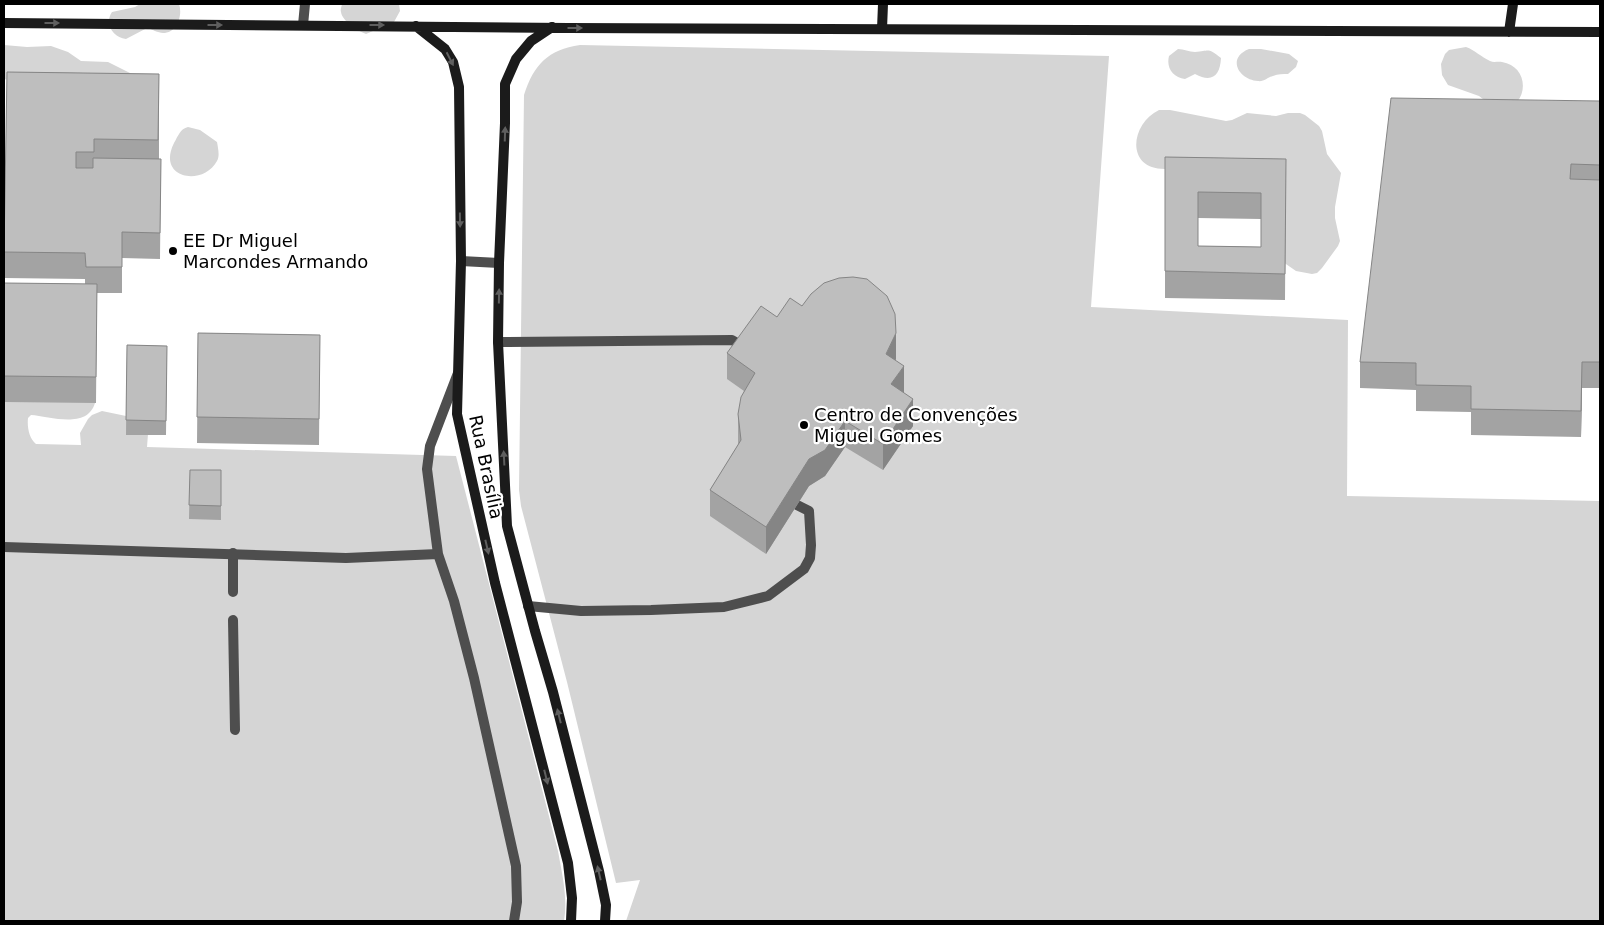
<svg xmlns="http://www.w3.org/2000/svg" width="1604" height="925" font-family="'DejaVu Sans',sans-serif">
	<rect width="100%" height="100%" fill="#fff"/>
	<!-- green -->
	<path fill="#d5d5d5" d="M 140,4 L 179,4 C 183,15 177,33 163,33 C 158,33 152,29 147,28 L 126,39 C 113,37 104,24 112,12 L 135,7 Z
		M 342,4 L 399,4 L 400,11 L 394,22 L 366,34 C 358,31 342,21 341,12 C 340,9 342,6 342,4 Z
		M 4,45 L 27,47 L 51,46 L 68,52 L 81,61 L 108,62 L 132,74 L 8,80 L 4,79 Z
		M 580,45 L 1109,56 L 1091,307 L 1348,320 L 1347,496 L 1600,501 L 1599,921 L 626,921 L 640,880 L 616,883 L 567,682 L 521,506 L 519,490 L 524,95 C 534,64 548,50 580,45 Z
		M 1466,47 C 1475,50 1481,57 1490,61 C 1494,63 1498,61 1502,62 C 1522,65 1529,87 1517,102 L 1492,106 L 1479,96 L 1448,85 L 1442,75 L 1441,64 L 1445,54 L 1449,50 Z
		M 1178,49 C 1184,49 1189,52 1195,52 C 1210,51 1207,47 1221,58 C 1220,76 1212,83 1195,74 L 1185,79 C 1173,77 1166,68 1169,56 Z
		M 1249,49 L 1261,49 L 1289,54 L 1298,61 L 1296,67 L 1288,74 C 1283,74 1278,74 1273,76 C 1268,77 1264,82 1258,81 C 1239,80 1226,58 1249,49 Z
		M 1159,110 L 1170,110 L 1226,121 L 1232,120 L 1247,113 L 1276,116 L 1288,113 L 1300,113 L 1305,115 L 1319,126 L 1322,131 L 1327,154 L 1341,173 L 1335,207 L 1335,218 L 1340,241 L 1338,246 L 1322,268 L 1317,273 L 1312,274 L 1296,271 L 1283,262 L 1266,161 C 1251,153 1186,166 1166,169 C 1125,170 1130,124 1159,110 Z
		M 188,127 L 200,130 L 217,142 C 218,148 220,156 217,161 C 203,187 156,179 174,143 C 178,136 180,129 188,127 Z
		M 4,383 L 95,403 C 87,430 49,416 31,415 L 28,418 C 27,427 29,438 36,444 L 81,445 L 80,433 L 88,419 L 92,415 L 102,411 L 126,416 L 148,434 L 147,447 L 456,456 L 558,851 C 562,874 568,897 564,921 L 4,921 Z"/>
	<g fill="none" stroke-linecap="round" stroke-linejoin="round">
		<!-- service -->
		<path stroke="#4e4e4e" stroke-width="10" d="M 528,606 L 581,611 L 651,610 L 724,607 L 768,596 L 804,569 L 810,558 L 811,545 L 809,511 L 797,505"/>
		<!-- pedestrian -->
		<path stroke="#4e4e4e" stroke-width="10" d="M 498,342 L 732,340 L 746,348
			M 233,592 L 233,553
			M 233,620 L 235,730"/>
		<!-- minor -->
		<path stroke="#4e4e4e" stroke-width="10" d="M 461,261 L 499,263
			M 4,547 L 346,558 L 438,554 L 427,469 L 430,446 L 458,373
			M 438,554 L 454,601 L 474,678 L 516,866 L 517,902 L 514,921"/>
		<!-- tertiary -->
		<path stroke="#4e4e4e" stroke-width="10" d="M 303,25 L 305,4"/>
		<!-- secondary -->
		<path stroke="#1b1b1b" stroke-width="10" d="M 4,23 L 568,28 L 1600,32
			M 416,26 L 445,49 L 453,62 L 459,87 L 461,261 L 457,414 L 495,583 L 568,863 L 572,898 L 571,921
			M 552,27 L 531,41 L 516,59 L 505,84 L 505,123 L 499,263 L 498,342 L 507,526 L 535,631 L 553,692 L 599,871 L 606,905 L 605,921
			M 882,29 L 883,4
			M 1509,32 L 1513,4"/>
	</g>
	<!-- wall -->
	<path fill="#a3a3a3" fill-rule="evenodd" d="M 7,72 L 159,74 L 159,159 L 161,159 L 160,259 L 122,258 L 122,293 L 97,293 L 96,403 L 4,402 L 4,283 L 85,284 L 85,279 L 4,278 Z
		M 1600,101 L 1600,388 L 1582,388 L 1581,437 L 1471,435 L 1471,412 L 1416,411 L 1416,390 L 1360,388 L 1360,362 Z
		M 1165,157 L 1286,159 L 1285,300 L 1165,298 ZM 1198,218 L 1261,219 L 1261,247 L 1198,246 Z
		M 802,306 L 896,359 L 895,360 L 904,392 L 904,393 L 913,426 L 883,470 L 845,447 L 825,476 L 809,486 L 766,554 L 710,516 L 710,490 L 738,445 L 738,414 L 744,391 L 727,379 L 727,353 L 777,317 Z
		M 198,333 L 320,335 L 319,445 L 197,443 Z
		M 127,345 L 167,346 L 166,435 L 126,435 Z
		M 190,470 L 221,470 L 221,520 L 189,519 Z"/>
	<!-- shaded-wall -->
	<path fill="#858585" d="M 896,333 L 896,359 L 886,381 L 886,354 Z
		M 1582,362 L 1582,388 L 1581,437 L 1581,411 Z
		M 904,366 L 904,392 L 891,410 L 891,384 Z
		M 913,399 L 913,426 L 883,470 L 883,444 Z
		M 845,421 L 845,447 L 825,476 L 809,486 L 766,554 L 766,527 L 809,459 Z"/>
	<!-- building -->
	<path fill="#bebebe" stroke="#858585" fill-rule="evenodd" d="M 7,72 L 159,74 L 158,140 L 94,139 L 94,152 L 76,152 L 76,168 L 93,168 L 93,158 L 161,159 L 160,233 L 122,232 L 122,267 L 86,267 L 85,253 L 4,252 Z
		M 1391,98 L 1600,101 L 1600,165 L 1571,164 L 1570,179 L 1600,180 L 1600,362 L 1582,362 L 1581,411 L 1471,409 L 1471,386 L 1416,385 L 1416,363 L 1360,362 Z
		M 1165,157 L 1286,159 L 1285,274 L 1165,271 ZM 1198,192 L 1261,193 L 1261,247 L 1198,246 Z
		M 853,277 L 867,279 L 887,296 L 895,314 L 896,333 L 886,354 L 904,366 L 891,384 L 913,399 L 883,444 L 845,421 L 825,450 L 809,459 L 766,527 L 710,490 L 741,440 L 738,414 L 741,397 L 755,373 L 727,353 L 761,306 L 777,317 L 790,298 L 802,306 L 811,294 L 824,283 L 839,278 Z
		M 4,283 L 97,284 L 96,377 L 4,376 Z
		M 198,333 L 320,335 L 319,419 L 197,417 Z
		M 127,345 L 167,346 L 166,421 L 126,420 Z
		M 190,470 L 221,470 L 221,506 L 189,505 Z"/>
	<!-- one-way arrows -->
	<defs><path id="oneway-solid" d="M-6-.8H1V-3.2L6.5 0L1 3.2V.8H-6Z" transform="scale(1.25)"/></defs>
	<g fill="#5f5f5f">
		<use href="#oneway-solid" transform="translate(52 23)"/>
		<use href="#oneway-solid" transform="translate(215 25)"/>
		<use href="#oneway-solid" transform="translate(377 25)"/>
		<use href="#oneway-solid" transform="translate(575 28)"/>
		<use href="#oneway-solid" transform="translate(450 59) rotate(63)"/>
		<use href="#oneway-solid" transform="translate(505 134) rotate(-88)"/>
		<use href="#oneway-solid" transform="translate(460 220) rotate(89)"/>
		<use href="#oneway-solid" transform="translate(499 296) rotate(-89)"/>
		<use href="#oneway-solid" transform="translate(504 458) rotate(-93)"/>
		<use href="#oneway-solid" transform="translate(487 547) rotate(77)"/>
		<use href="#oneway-solid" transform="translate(559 716) rotate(-104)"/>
		<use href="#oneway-solid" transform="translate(546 777) rotate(76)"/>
		<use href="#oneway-solid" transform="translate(599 873) rotate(-103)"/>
	</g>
	<!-- markers -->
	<g fill="#000" stroke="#fff" stroke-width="2">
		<circle cx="173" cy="251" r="5"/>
		<circle cx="804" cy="425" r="5"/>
	</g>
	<g text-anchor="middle" stroke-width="4.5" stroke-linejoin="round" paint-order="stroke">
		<!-- poi labels -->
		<g font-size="18" fill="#000" stroke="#fff" text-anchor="start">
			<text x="183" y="247">EE Dr Miguel<tspan x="183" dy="21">Marcondes Armando</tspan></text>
			<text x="814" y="421">Centro de Convenções<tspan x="814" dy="21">Miguel Gomes</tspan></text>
		</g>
		<!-- street labels -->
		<g font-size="18" fill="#000" stroke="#fff">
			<text transform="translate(486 467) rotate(78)" y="6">Rua Brasília</text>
		</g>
	</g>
	<!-- border -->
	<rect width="1604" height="925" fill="none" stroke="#000000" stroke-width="10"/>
</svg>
